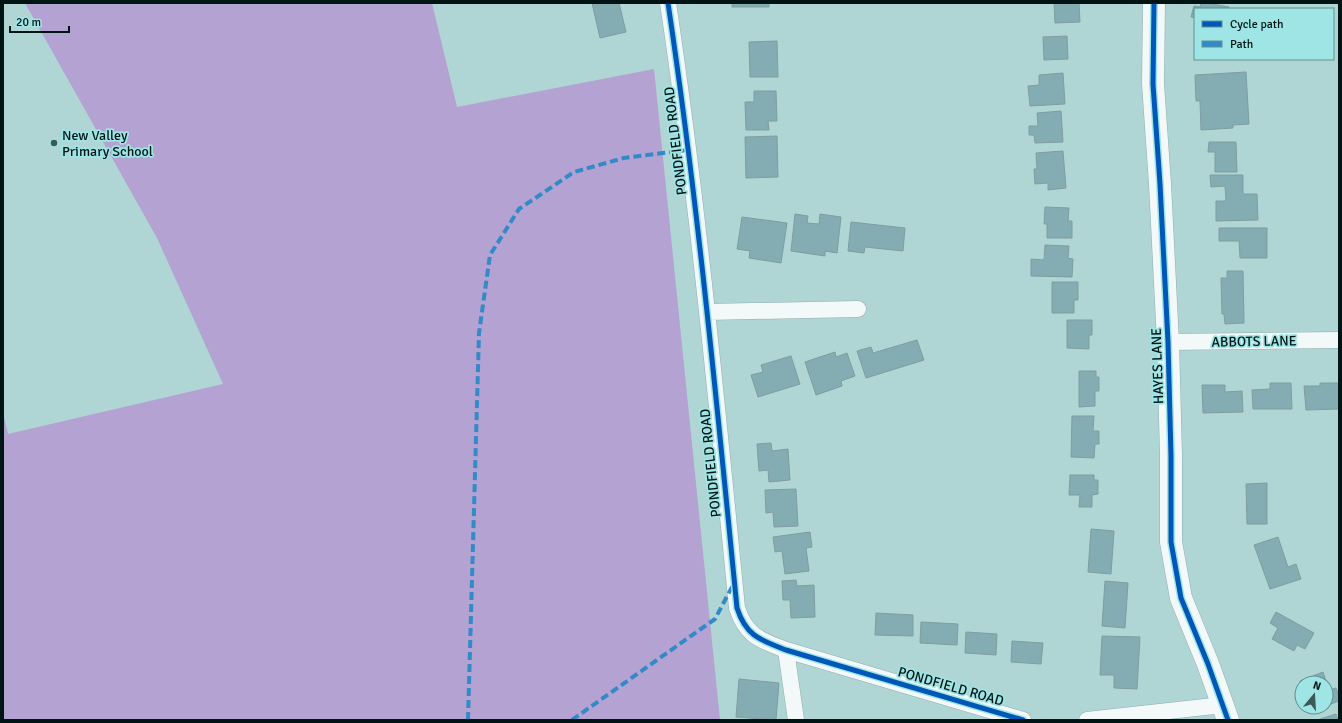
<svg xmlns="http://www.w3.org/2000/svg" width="1342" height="723" font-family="Signika,sans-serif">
	<rect width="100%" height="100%" fill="#afd5d5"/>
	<!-- forest -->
	<path fill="#b3a2d2" d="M 25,3 L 432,3 L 457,107 L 654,69 L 720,720 L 3,720 L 3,412 L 8,434 L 223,384 L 157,238 Z"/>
	<!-- building -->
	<path fill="#83adb2" stroke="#809da0" d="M 592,3 L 619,3 L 626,32 L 600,38 Z
		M 732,3 L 769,3 L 769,7 L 732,7 Z
		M 1054,3 L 1079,3 L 1080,22 L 1055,23 Z
		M 1201,3 L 1207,3 L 1229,7 L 1229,9 L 1195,9 L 1195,18 L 1191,17 L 1194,6 L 1200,7 Z
		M 1067,36 L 1068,59 L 1044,60 L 1043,37 Z
		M 777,41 L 778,77 L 750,77 L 749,42 Z
		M 1246,72 L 1249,124 L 1233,125 L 1233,128 L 1201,130 L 1200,101 L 1196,101 L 1195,75 Z
		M 1063,73 L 1065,104 L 1030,106 L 1028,86 L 1039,85 L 1039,75 Z
		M 754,91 L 776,91 L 777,121 L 768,121 L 769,130 L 746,130 L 745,102 L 754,102 Z
		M 1061,111 L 1063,142 L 1035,143 L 1034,135 L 1029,135 L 1029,126 L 1038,126 L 1037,113 Z
		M 777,136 L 778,177 L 746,178 L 745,137 Z
		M 1209,142 L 1236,142 L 1237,172 L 1215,172 L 1215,152 L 1208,152 Z
		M 1063,151 L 1066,188 L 1048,190 L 1048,183 L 1035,184 L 1034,169 L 1037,169 L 1036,153 Z
		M 1210,175 L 1243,175 L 1243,194 L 1257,194 L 1258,220 L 1216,221 L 1216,201 L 1226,201 L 1225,186 L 1211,187 Z
		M 1045,207 L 1069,208 L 1068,221 L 1072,221 L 1072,238 L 1047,238 L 1047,224 L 1044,224 Z
		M 795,214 L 808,216 L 807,223 L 819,224 L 820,214 L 841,217 L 837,253 L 825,251 L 825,256 L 791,251 Z
		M 742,217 L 787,223 L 781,263 L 749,258 L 750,251 L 737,249 Z
		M 851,222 L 905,228 L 903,251 L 865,247 L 864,253 L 848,251 Z
		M 1219,228 L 1267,228 L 1267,258 L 1240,258 L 1239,241 L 1219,241 Z
		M 1045,245 L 1069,246 L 1068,258 L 1073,259 L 1072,277 L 1031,276 L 1031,259 L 1044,260 Z
		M 1227,271 L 1243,271 L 1244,323 L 1225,324 L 1224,314 L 1222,314 L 1221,278 L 1227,278 Z
		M 1052,282 L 1078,282 L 1078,300 L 1074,300 L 1074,313 L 1052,313 Z
		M 1067,320 L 1092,320 L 1092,335 L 1089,335 L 1089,349 L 1067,348 Z
		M 917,340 L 924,360 L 866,378 L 857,351 L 871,347 L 873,353 Z
		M 835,352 L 836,357 L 847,353 L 855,376 L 841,381 L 842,386 L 816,395 L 805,362 Z
		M 791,356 L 800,384 L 758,397 L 751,375 L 763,372 L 761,365 Z
		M 1079,371 L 1096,371 L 1096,377 L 1099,377 L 1099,391 L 1095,391 L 1095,406 L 1079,407 Z
		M 1270,383 L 1291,383 L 1292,409 L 1253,409 L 1252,390 L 1270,389 Z
		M 1320,383 L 1339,383 L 1339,409 L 1306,410 L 1304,386 L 1320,386 Z
		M 1202,385 L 1225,385 L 1225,392 L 1242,391 L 1243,412 L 1203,413 Z
		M 1072,416 L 1094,416 L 1093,431 L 1099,431 L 1099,444 L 1095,444 L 1094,458 L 1071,457 Z
		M 771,443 L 772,451 L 788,449 L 790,480 L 769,482 L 768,470 L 759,471 L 757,444 Z
		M 1070,475 L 1094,475 L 1094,480 L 1098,480 L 1098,494 L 1092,495 L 1092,507 L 1079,507 L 1080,495 L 1069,495 Z
		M 1267,483 L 1267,524 L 1247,524 L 1246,484 Z
		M 796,489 L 798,526 L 774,527 L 773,512 L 766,513 L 765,490 Z
		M 1091,529 L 1114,531 L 1111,574 L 1088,572 Z
		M 810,532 L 812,547 L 806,548 L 809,571 L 785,574 L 782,551 L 775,552 L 773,537 Z
		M 1278,537 L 1288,567 L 1296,564 L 1301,579 L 1270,589 L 1254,545 Z
		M 796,580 L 797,586 L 814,585 L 815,617 L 791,618 L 790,600 L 783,600 L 782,581 Z
		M 1105,581 L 1128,583 L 1125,628 L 1102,626 Z
		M 1276,612 L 1314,633 L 1305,649 L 1297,645 L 1294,651 L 1272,639 L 1278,628 L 1270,623 Z
		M 876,613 L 913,615 L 913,636 L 875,635 Z
		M 921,622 L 958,624 L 957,645 L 920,643 Z
		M 966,632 L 997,634 L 996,655 L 965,653 Z
		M 1102,636 L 1140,637 L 1137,689 L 1114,688 L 1114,675 L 1100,675 Z
		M 1012,641 L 1043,643 L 1041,664 L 1011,662 Z
		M 1323,672 L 1329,690 L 1336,688 L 1339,696 L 1339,701 L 1326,706 L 1326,683 L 1302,683 L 1302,687 L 1300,681 Z
		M 739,679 L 779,683 L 776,720 L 736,717 Z
		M 1336,714 L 1338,720 L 1317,720 Z"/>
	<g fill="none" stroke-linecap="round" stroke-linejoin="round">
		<!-- street casing -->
		<g stroke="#90aeae" stroke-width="17">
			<path id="street" d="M 668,3 C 698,203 717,406 737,608 C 746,636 760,640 786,650 L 1023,720
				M 707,312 L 858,309
				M 1168,342 L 1339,340
				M 786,650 L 796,720
				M 1087,720 L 1223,705"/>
		</g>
		<!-- secondary casing -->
		<g stroke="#90aeae" stroke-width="23">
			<path id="secondary" d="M 1154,3 L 1153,84 L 1160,184 L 1168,342 L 1171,456 L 1171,542 L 1181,598 L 1208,664 L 1228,720"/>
		</g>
		<!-- street -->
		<use href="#street" stroke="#f3f9f9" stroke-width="16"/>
		<!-- secondary -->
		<use href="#secondary" stroke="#f3f9f9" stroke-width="22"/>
		<!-- quiet -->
		<path stroke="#328bc8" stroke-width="4" stroke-dasharray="8 4" stroke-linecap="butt" d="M 468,720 L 479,333 L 490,255 L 519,209 L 574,172 L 624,158 L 688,150
			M 572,720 L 715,619 L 733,585"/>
		<!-- cycleway casing -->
		<g stroke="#9fe5e5" stroke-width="8">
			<path id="cycleway" d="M 668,3 C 698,203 717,406 737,608 C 746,636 760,640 786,650 L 1023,720
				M 1154,3 L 1153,84 L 1160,184 L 1168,342 L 1171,456 L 1171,542 L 1181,598 L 1208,664 L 1228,720"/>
		</g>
		<!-- cycleway -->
		<use href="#cycleway" stroke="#0057b8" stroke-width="5"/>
	</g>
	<!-- markers -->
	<circle fill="#3d5858" stroke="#9fe5e5" stroke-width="1.5" cx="54" cy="143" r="4"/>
	<g text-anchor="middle" stroke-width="3.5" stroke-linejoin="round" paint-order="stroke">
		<!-- poi labels -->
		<g font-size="14" fill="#001414" stroke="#9fe5e5" text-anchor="start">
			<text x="62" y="140">New Valley<tspan x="62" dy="16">Primary School</tspan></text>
		</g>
		<!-- street labels -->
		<g font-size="14" fill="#001414" stroke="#9fe5e5">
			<text transform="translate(675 141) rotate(-97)" y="5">PONDFIELD ROAD</text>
			<text transform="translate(1254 341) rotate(-1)" y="5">ABBOTS LANE</text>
			<text transform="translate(1157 366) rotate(-92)" y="5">HAYES LANE</text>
			<text transform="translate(710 463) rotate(-96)" y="5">PONDFIELD ROAD</text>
			<text transform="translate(951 686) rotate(16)" y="5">PONDFIELD ROAD</text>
		</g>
	</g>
	<!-- border -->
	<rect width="1342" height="723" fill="none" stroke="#001414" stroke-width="8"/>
	<!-- legend -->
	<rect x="1194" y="8" width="140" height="52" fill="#9fe5e5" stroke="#5f9191"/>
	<rect x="1202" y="21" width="20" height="6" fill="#0057b8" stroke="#5f9191"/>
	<text x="1230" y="28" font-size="12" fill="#001414">Cycle path</text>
	<rect x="1202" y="41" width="20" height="6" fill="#328bc8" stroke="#5f9191"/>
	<text x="1230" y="48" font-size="12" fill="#001414">Path</text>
	<!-- north arrow -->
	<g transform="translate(1314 695) rotate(18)"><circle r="19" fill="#9fe5e5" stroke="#5f9191"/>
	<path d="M0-3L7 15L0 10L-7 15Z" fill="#3d5858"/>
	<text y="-6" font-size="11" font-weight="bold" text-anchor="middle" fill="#001414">N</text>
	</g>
	<!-- scale -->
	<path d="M10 26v6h59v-6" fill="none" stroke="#001414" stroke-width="2"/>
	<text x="16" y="26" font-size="12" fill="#001414" stroke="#9fe5e5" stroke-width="3" paint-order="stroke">20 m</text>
</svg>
